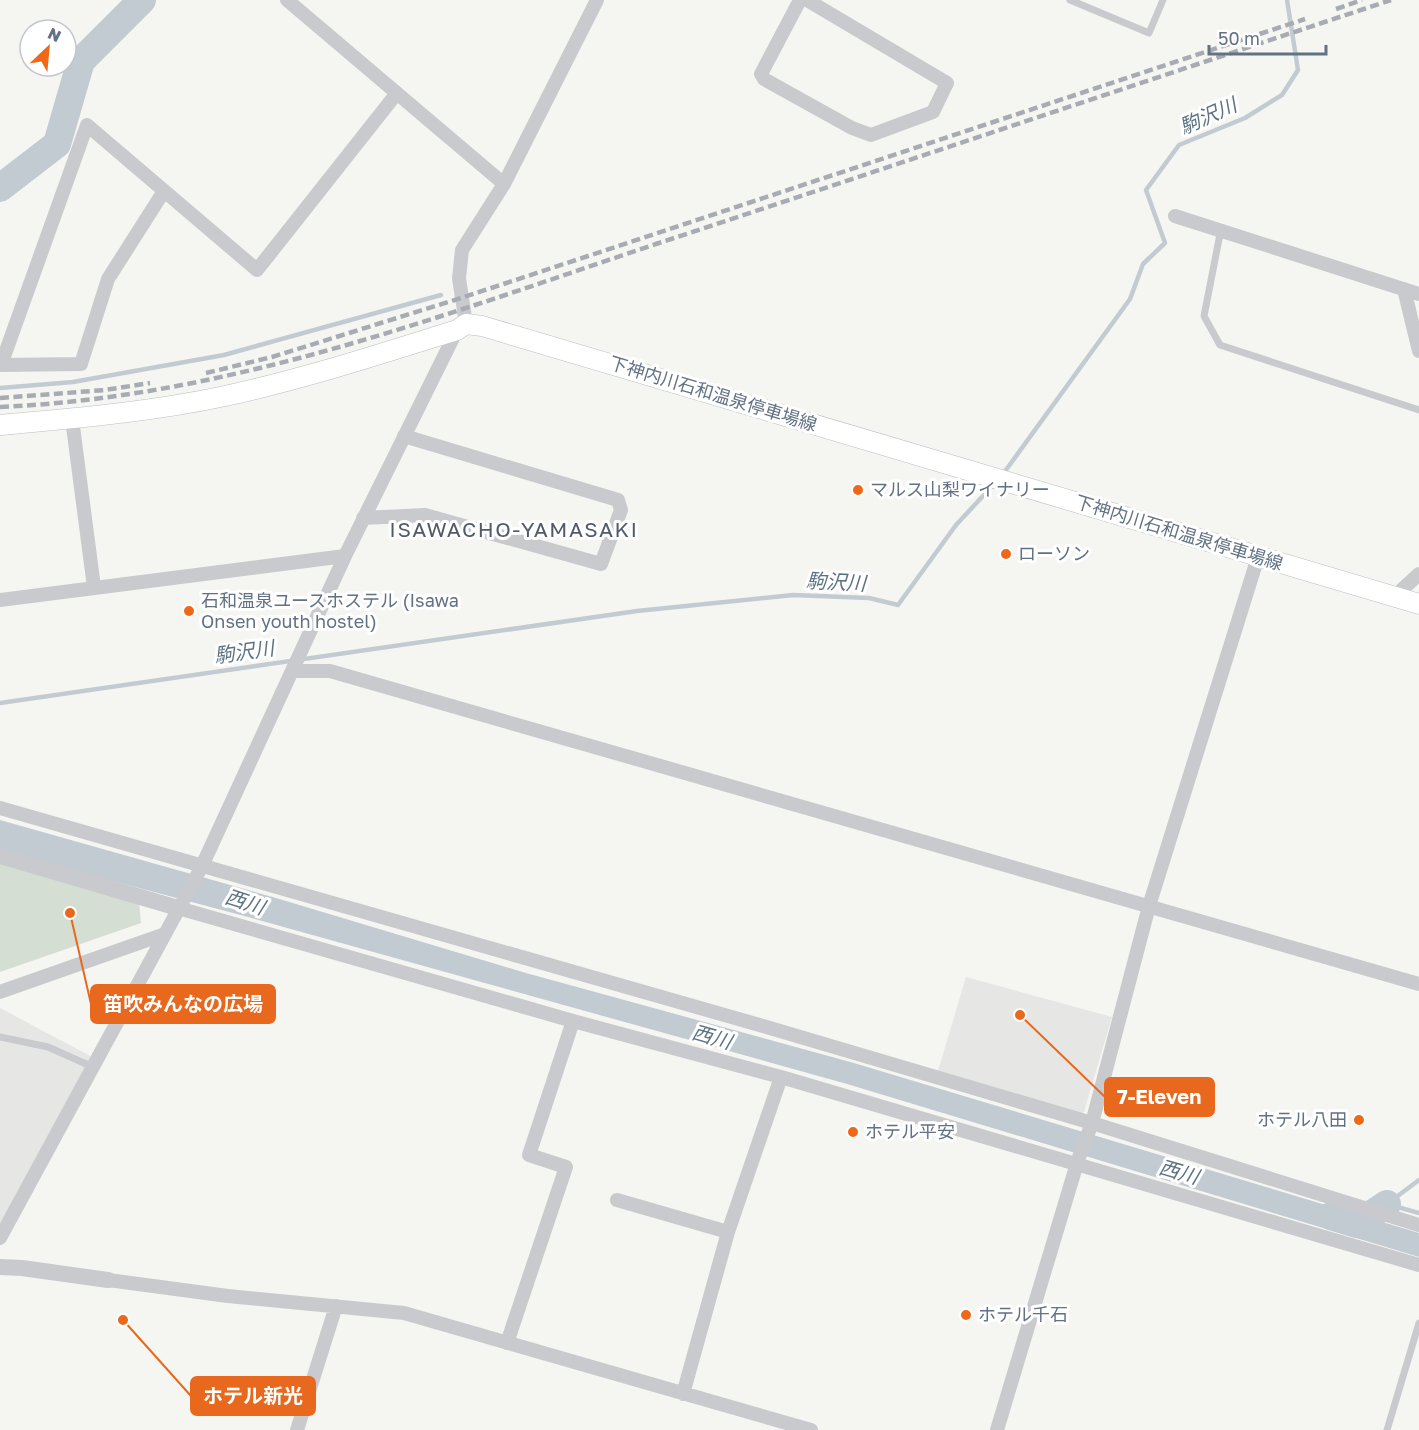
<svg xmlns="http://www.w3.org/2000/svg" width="1419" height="1430" font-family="'Golos Text','Noto Sans JP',sans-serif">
	<rect width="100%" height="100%" fill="#f5f6f2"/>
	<!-- built -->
	<path fill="#e6e6e5" d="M 966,977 L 1112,1017 L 1084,1112 L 1077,1116 L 937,1074 Z
		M 0,1008 L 96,1059 L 0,1238 Z"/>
	<!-- green -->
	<path fill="#d5ded3" d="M 0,863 L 139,902 L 141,923 L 0,972 Z"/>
	<!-- water -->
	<path fill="#c3cbd2" d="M 0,820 L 276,898 L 526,973 L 854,1063 L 1419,1233 L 1419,1257 L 847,1084 L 248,917 L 0,851 Z"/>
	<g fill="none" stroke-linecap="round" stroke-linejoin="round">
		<!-- stream -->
		<path stroke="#c3cbd2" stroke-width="4.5" d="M 0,388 L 73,382 L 224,355 L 441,295
			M 1003,474 L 1130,299 L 1143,264 L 1165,243 L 1146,190 L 1179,145 L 1245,118 L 1282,95 L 1298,70 L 1287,0
			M 0,703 L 637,611 L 793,595 L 869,598 L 898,605 L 956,525 L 995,483
			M 1387,1204 L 1419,1180
			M 1387,1204 L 1419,1213"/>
		<!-- river -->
		<path stroke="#c3cbd2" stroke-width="28" d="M 0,188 L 57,144 L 81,61 L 142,0
			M 1331,1216 L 1357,1224 L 1387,1204"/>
		<!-- secondary casing -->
		<g stroke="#babdc2" stroke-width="21">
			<path id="secondary" d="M 0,425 C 75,418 151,412 225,396 C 304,379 380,354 457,330 L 466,324 L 482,326 L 1419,604"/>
		</g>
		<!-- service -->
		<path stroke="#c8cace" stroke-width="7" d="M 1070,0 L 1149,33 L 1163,0
			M 1221,229 L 1204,316 L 1220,345 L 1419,410
			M 0,1037 L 48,1047 L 93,1067
			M 1387,1430 L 1419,1323"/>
		<!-- minor -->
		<path stroke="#c8cace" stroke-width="14" d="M 287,0 L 504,184
			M 800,0 L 761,74 L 764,79 L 852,128 L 871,135 L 933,112 L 947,83 L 807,0
			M 164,191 L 108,279 L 81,364 L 1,365 L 87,125 L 257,270 L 397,93
			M 1175,216 L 1419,294
			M 1404,289 L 1419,351
			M 466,324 L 459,278 L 462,250 L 504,184 L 597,0
			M 72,419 L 94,587
			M 363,518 L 425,515 L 601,564 L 621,510 L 618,500 L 404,436
			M 1394,597 L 1419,574
			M 0,600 L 345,556
			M 292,671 L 330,671 L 1419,984
			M 0,808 L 763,1026 L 1092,1123 L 1419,1225
			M 178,908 L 573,1021 L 781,1077 L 1419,1265
			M 0,992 L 162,935
			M 617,1200 L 728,1232
			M 0,1238 L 202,866 L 345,556 L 457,330
			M 108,1280 L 228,1296 L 404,1313 L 811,1430
			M 507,1343 L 566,1167 L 529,1155 L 573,1021
			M 683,1394 L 728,1232 L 781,1077
			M 297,1430 L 336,1306
			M 997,1430 L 1078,1160 L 1092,1123 L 1149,906 L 1258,557"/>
		<!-- tertiary -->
		<path stroke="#c8cace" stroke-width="16" d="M 0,856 L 178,908
			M 0,1267 L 22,1268 L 108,1280"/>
		<!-- secondary -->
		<use href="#secondary" stroke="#fff" stroke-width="20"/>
		<!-- rail -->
		<path stroke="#a7abb2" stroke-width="4.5" stroke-dasharray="9 4.5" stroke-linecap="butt" d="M 1336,9 L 1362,0
			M 206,373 L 272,357 L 461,298 L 1305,19
			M 0,398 L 105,390 L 150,383
			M 0,407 C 229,397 441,316 656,244 C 901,163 1146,81 1391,0"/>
	</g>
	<!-- markers -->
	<g fill="#ef6818" stroke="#fff" stroke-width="2">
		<circle cx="858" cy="490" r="6"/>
		<circle cx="1006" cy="554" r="6"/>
		<circle cx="189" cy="611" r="6"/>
		<circle cx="1359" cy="1120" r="6"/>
		<circle cx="853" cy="1132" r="6"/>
		<circle cx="966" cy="1315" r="6"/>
	</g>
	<g text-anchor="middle" stroke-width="6" stroke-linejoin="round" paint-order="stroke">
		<!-- street labels -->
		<g font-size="18" fill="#637185" stroke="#fff">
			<text transform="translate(713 394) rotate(17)" y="6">下神内川石和温泉停車場線</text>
			<text transform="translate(1179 533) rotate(17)" y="6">下神内川石和温泉停車場線</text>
		</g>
		<!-- poi labels -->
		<g font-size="18" fill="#637185" stroke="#fff" text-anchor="start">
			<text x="870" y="496">マルス山梨ワイナリー</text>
			<text x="1018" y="560">ローソン</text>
			<text x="201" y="607">石和温泉ユースホステル (Isawa<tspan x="201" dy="21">Onsen youth hostel)</tspan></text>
			<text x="1347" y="1126" text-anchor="end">ホテル八田</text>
			<text x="865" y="1138">ホテル平安</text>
			<text x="978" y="1321">ホテル千石</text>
		</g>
		<!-- water labels -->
		<g font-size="20" font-style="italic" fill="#5e7382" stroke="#fff">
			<text transform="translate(1208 116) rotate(-24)" y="7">駒沢川</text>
			<text transform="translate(836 582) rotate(3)" y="7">駒沢川</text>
			<text transform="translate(244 652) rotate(-8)" y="7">駒沢川</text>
			<text transform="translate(245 902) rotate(18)" y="7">西川</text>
			<text transform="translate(712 1037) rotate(16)" y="7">西川</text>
			<text transform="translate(1179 1172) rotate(16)" y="7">西川</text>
		</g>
		<!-- quarter labels -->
		<g font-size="21" letter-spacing="1.5" fill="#515b6a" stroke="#fff">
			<text x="514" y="537">ISAWACHO-YAMASAKI</text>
		</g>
	</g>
	<!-- callouts -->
	<path fill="none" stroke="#e8681d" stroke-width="2" d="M70 913L91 1004M1020 1015L1105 1097M123 1320L191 1396"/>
	<g fill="#e8681d" stroke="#fff" stroke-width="2">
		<circle cx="70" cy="913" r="6"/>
		<circle cx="1020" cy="1015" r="6"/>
		<circle cx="123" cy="1320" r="6"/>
	</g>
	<g fill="#e8681d" stroke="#e8681d" stroke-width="2">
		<rect x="91" y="985" width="184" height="38" rx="6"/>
		<rect x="1105" y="1078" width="109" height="38" rx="6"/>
		<rect x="191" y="1377" width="124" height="38" rx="6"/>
	</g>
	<g font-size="20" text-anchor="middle" font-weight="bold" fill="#fff">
		<text x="183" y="1011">笛吹みんなの広場</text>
		<text x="1159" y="1104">7-Eleven</text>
		<text x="253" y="1403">ホテル新光</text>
	</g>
	<!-- north arrow -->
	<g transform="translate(48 48) rotate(26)"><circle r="28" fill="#ffffff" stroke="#c1c6ce" stroke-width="1.5"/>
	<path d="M0-4.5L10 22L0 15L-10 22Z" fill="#ef6818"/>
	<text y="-9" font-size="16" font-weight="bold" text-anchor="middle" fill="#637185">N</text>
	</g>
	<!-- scale -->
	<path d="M1209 45v9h117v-9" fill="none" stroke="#637185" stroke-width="3"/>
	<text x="1218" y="45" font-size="18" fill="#637185" stroke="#ffffff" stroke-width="4.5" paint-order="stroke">50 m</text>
</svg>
